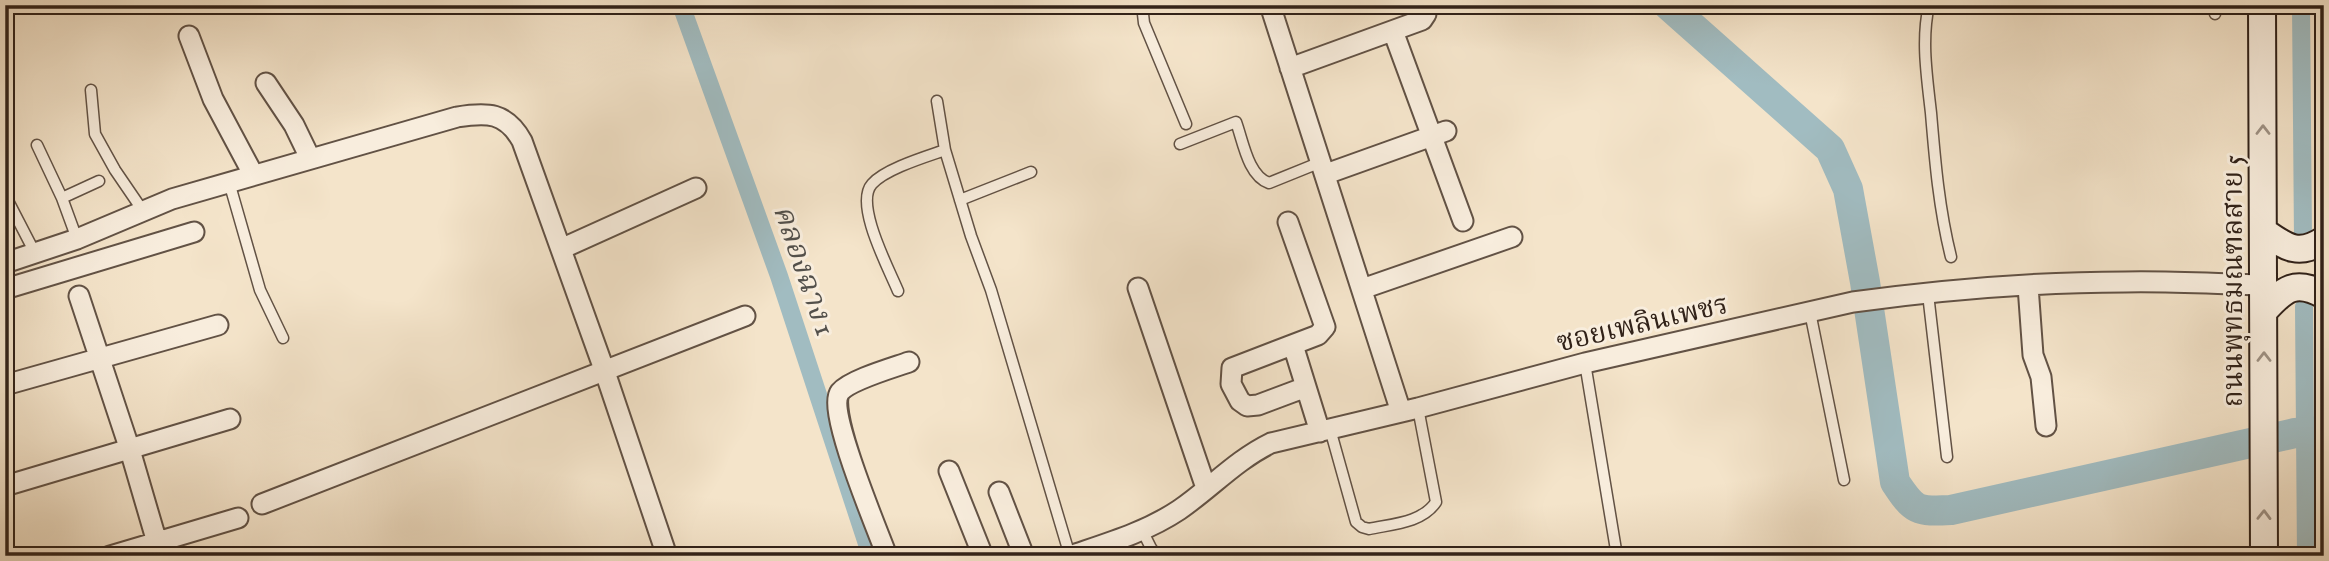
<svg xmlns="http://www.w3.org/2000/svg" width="2329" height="561" font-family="'IM FELL English','Noto Serif Thai',serif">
	<rect width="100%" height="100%" fill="#f4e4ca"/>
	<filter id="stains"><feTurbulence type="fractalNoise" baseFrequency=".00286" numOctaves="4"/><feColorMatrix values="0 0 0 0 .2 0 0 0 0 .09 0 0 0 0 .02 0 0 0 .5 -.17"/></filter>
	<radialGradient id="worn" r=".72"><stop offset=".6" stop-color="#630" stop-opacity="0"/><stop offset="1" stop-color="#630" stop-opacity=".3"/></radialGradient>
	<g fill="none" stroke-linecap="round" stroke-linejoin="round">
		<!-- canal -->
		<path stroke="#a1bcc1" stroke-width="18" d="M 681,5 L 779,276 L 871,556
			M 2301,5 L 2303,240
			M 2304,307 L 2306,556"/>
		<!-- river -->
		<path stroke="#a1bcc1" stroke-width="30" d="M 1668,5 L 1830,149 L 1848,189 L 1865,282 L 1895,482 C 1914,511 1917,512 1951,510 L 2295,433 L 2324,431"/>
		<!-- lane casing -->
		<g stroke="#625245" stroke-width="13">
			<path id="lane" d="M 1147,5 L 1143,14 L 1144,23 L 1186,124
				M 1929,5 C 1921,40 1927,77 1931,113 C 1935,161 1939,209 1951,257
				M 2215,5 L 2215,14
				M 91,90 L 95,134 L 115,170 L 143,211
				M 937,101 L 945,150 L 971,236 L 991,290 L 1070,556
				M 1180,144 L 1236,122 C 1243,141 1248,176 1269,183 L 1321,162
				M 37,145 L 62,198
				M 229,182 L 260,290 L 283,338
				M 5,195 L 35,253
				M 960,200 L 1031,172
				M 77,239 L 62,198 L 99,181
				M 898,291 C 889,269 854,204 872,184 C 885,169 925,157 945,150
				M 1928,294 L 1947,457
				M 1810,312 L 1844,480
				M 1585,363 L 1617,556
				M 1330,429 L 1356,522 L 1362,527 L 1369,529 C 1392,524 1422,523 1436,502 L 1418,408
				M 1142,530 L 1155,556
				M 1135,556 L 1152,549"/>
		</g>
		<!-- street casing -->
		<g stroke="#625245" stroke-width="23">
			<path id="street" d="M 1270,5 L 1401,412
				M 1393,31 L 1463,221
				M 189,36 L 213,99 L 253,174
				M 1290,68 L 1422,20 L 1426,14 L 1425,5
				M 266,83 L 294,125 L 310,158
				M 1326,174 L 1446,131
				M 1288,222 L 1325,327 L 1318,335 L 1232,368 L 1231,384 L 1240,401 L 1247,406 L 1258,405 L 1306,387
				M 561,249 L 696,188
				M 5,263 L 77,239 L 172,199 L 457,117 C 487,112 506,112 522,141 L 605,372 L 667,556
				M 2028,286 L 2033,355 L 2041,377 L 2046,426
				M 1138,288 L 1206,488
				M 5,289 L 194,232
				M 1362,289 L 1512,237
				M 79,296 L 130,450 L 161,556
				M 1293,345 L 1320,432
				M 5,385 L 218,325
				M 949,471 L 983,556
				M 5,486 L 230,419
				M 999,492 L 1024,556
				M 262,504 L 745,316
				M 110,556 L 238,518
				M 887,556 C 878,531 826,410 840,392 C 850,380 892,368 909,362
				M 1070,556 C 1108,543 1146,532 1179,510 C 1211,488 1236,460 1271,443 L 1418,408 L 1585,363 L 1853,302 C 1942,290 2035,282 2125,282 C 2171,281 2218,284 2264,285"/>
		</g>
		<!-- secondary casing -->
		<g stroke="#312219" stroke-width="30">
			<path id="secondary" d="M 2262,5 L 2264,556
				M 2263,231 C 2286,247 2298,257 2324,240
				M 2264,311 C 2284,289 2295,279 2324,295"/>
		</g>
		<!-- lane -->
		<use href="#lane" stroke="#f8eddd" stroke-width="10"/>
		<!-- street -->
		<use href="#street" stroke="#f8eddd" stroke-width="19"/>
		<!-- secondary -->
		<use href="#secondary" stroke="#f8eddd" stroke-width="26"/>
	</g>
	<!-- one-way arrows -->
	<defs><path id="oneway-chevron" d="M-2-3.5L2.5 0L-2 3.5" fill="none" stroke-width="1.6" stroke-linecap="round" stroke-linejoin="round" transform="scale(1.75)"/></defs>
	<g stroke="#9e9285">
		<use href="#oneway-chevron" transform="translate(2263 130) rotate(-90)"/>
		<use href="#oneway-chevron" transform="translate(2264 357) rotate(-90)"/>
		<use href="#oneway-chevron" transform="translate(2264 515) rotate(-89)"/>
	</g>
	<g text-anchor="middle" stroke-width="6" stroke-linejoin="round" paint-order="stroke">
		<!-- street labels -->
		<g font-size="28" fill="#312219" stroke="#f8eddd">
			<text transform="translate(2232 281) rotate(-90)" y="10">ถนนพุทธมณฑลสาย 5</text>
			<text transform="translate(1642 322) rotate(-13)" y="10">ซอยเพลินเพชร</text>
		</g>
		<!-- water labels -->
		<g font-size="30" font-style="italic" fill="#53504b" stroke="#f8eddd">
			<text transform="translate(805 270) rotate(71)" y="10">คลองฉาง 1</text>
		</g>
	</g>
	<!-- margin -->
	<rect width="2329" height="561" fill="none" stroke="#f4e4ca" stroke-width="28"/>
	<rect x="7" y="7" width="2315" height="547" fill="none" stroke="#312219" stroke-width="3.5"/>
	<rect x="14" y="14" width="2301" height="533" fill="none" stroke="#312219" stroke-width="2"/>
	<rect width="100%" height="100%" filter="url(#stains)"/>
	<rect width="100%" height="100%" fill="url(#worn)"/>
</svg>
